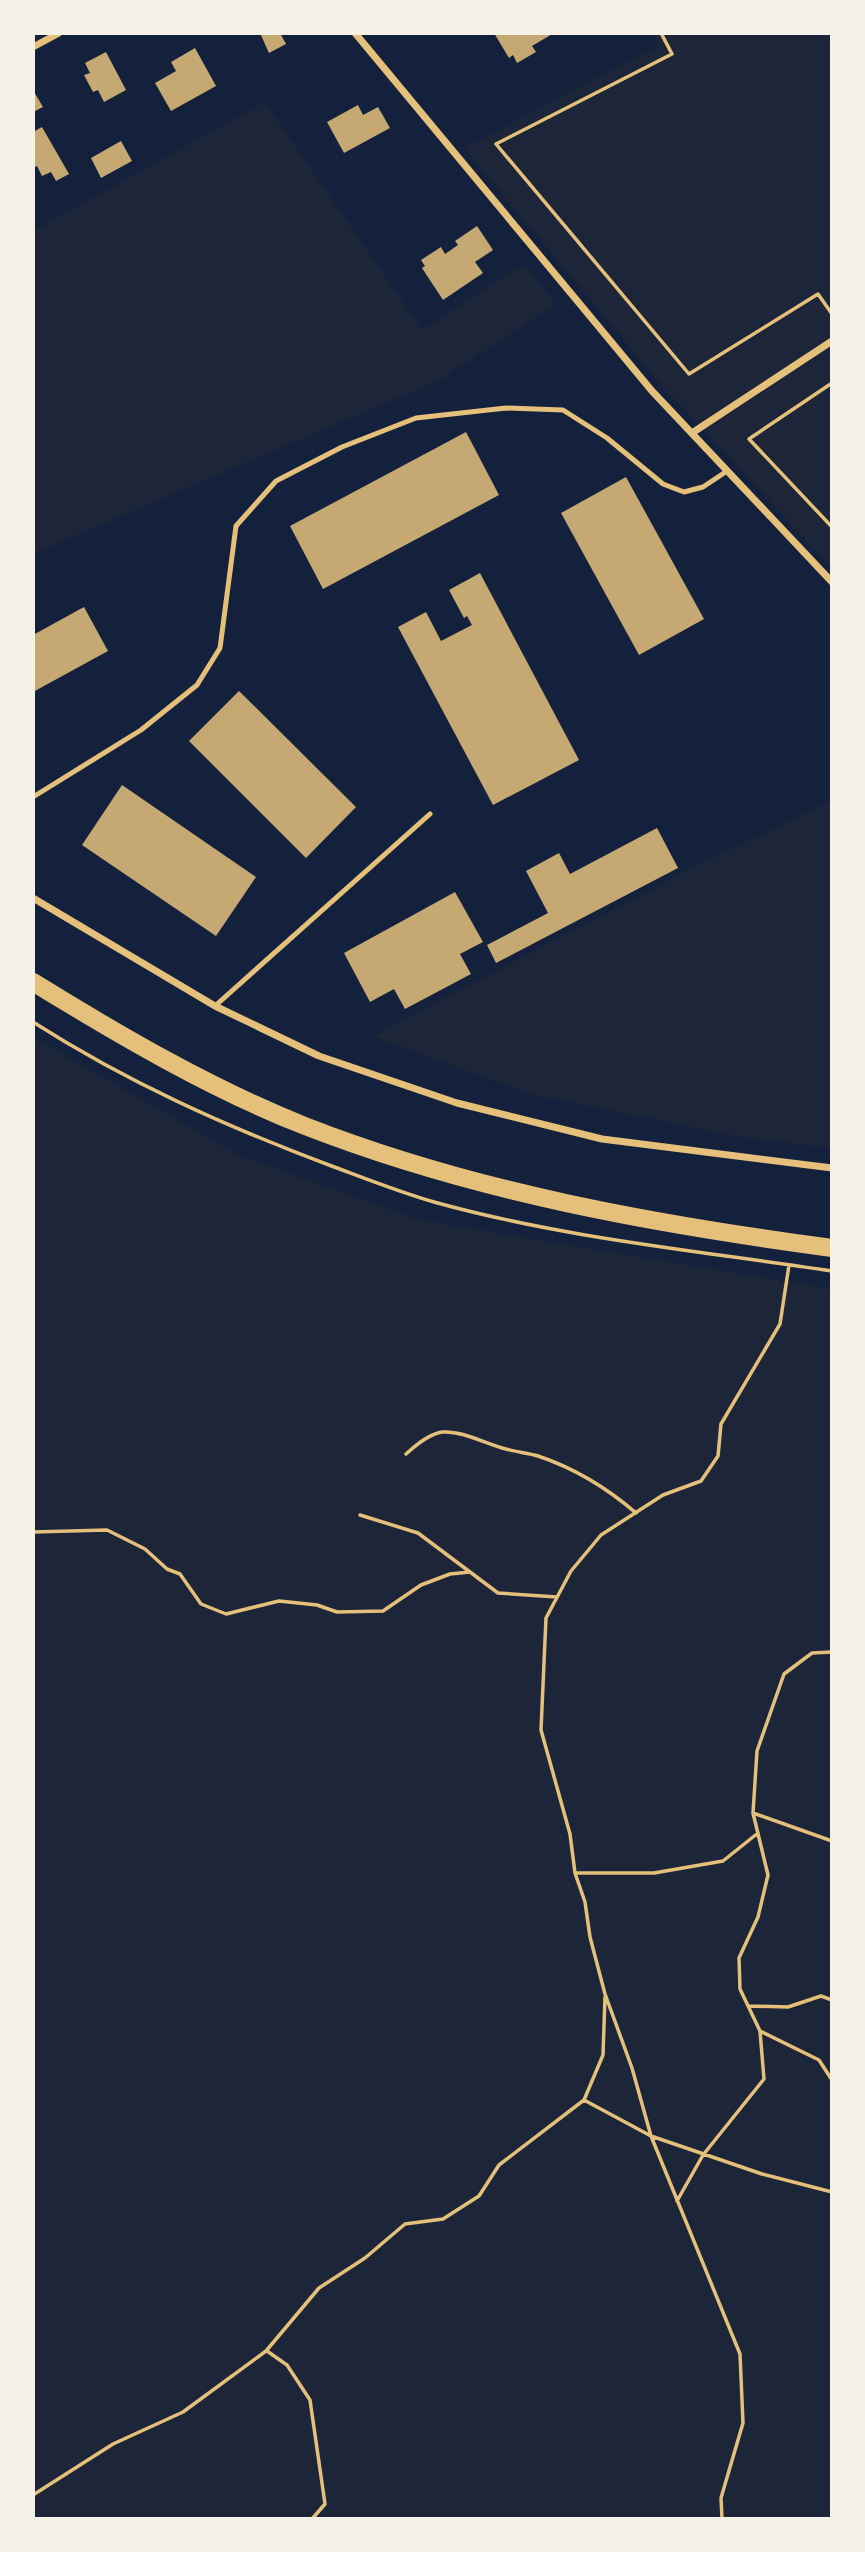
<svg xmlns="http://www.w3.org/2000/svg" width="865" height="2552" font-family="'Golos Text',sans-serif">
	<rect width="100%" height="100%" fill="#14213d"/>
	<!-- green -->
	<path fill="#1d2539" d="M 652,33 L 832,33 L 832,568 L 658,381 L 464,148 L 658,46 Z
		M 265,102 L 422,330 L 524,264 L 556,304 L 442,379 L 33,554 L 33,231 Z
		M 832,800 L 832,1148 L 744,1138 L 527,1093 L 373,1036 L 688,870 Z
		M 33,1037 L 239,1155 L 420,1220 L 832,1289 L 832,2519 L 33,2519 Z"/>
	<!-- building -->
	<path fill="#c6a872" d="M 260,33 L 280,33 L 286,44 L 269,53 Z
		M 494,33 L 554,33 L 532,46 L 536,52 L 517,63 L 513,55 L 509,58 Z
		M 195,48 L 216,86 L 171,111 L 155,83 L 176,71 L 171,62 Z
		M 106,52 L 126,90 L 104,102 L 98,90 L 93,92 L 84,75 L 90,73 L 85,63 Z
		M 33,90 L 43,107 L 33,112 Z
		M 358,105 L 363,115 L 378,107 L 390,128 L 344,153 L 327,122 Z
		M 42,127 L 69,174 L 56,181 L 51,172 L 42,176 L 37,166 L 33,168 L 33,132 Z
		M 121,141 L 132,161 L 101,178 L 91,158 Z
		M 477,226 L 493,250 L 475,262 L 483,273 L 443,300 L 422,268 L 425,266 L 421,260 L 441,247 L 445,254 L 458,245 L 455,241 Z
		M 466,432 L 499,495 L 323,589 L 290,526 Z
		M 626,477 L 704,619 L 639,655 L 561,513 Z
		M 480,573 L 579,760 L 493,805 L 398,627 L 426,612 L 441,641 L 472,625 L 467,616 L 464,618 L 449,590 Z
		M 84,607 L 108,651 L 33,692 L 33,635 Z
		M 239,691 L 356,807 L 306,858 L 189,741 Z
		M 122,785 L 256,877 L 216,936 L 82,845 Z
		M 657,828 L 678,868 L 496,963 L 487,945 L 548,913 L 526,871 L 559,853 L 570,874 Z
		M 455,892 L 483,942 L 460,954 L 471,974 L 405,1009 L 394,989 L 370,1002 L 344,953 Z"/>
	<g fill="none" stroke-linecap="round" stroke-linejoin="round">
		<!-- path -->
		<path stroke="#e5c07b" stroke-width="3.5" d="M 661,33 L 672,54 L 496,144 L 689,374 L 818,294 L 832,314
			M 832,383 L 749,439 L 832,527
			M 33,1022 C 127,1082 225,1126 329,1165 C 364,1178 399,1192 434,1202 C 563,1238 700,1251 832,1271
			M 406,1454 C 416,1445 430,1433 443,1432 C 464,1431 486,1444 506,1449 C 516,1452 528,1453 538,1456 C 574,1468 607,1488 636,1513
			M 360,1515 L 418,1533 L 498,1593 L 557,1597
			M 33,1532 L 107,1530 L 145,1549 L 167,1569 L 180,1574 L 201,1604 L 226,1614 L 279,1601 L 317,1605 L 337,1612 L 383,1611 L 421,1585 L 450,1574 L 470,1572
			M 753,1813 L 832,1841
			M 575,1873 L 654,1873 L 723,1861 L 758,1833
			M 749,2006 L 788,2007 L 821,1996 L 832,2000
			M 760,2031 L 819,2060 L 832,2080
			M 584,2100 L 651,2136 L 762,2174 L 832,2192
			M 677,2201 L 703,2155 L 764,2079 L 760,2031 L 740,1989 L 739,1958 L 758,1917 L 768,1875 L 753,1813 L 757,1751 L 784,1674 L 812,1653 L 832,1652
			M 267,2351 L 287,2365 L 310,2400 L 325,2504 L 312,2519
			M 33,2495 L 113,2444 L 183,2412 L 266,2351 L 319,2288 L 365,2258 L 405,2224 L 443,2219 L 479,2196 L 499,2165 L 584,2100 L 603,2055 L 605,1997
			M 722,2519 L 721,2498 L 743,2423 L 740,2354 L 651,2136 L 632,2068 L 605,1994 L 590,1937 L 585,1902 L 575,1873 L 570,1834 L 541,1730 L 546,1618 L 571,1571 L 601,1535 L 663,1495 L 701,1481 L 718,1456 L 721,1424 L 780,1324 L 789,1265"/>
		<!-- service -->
		<path stroke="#e5c07b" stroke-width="5" d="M 33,797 L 141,730 L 197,685 L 220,648 L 236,526 L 276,481 L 342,447 L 416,418 L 506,408 L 563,410 L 607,438 L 663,484 L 684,492 L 703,487 L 727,471
			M 215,1006 L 430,814"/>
		<!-- minor -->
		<path stroke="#e5c07b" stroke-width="7" d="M 355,33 L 652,391 L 832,582
			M 33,47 L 59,33
			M 692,433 L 832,341
			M 33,898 L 215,1006 L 319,1056 L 457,1103 L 602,1139 L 832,1168"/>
		<!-- primary -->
		<path stroke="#e5c07b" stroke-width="18" d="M 33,982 C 119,1035 211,1089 305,1126 C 474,1192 653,1224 832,1248"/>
	</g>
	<!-- border -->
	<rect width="865" height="2552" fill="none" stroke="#f6f1e7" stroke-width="70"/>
</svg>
